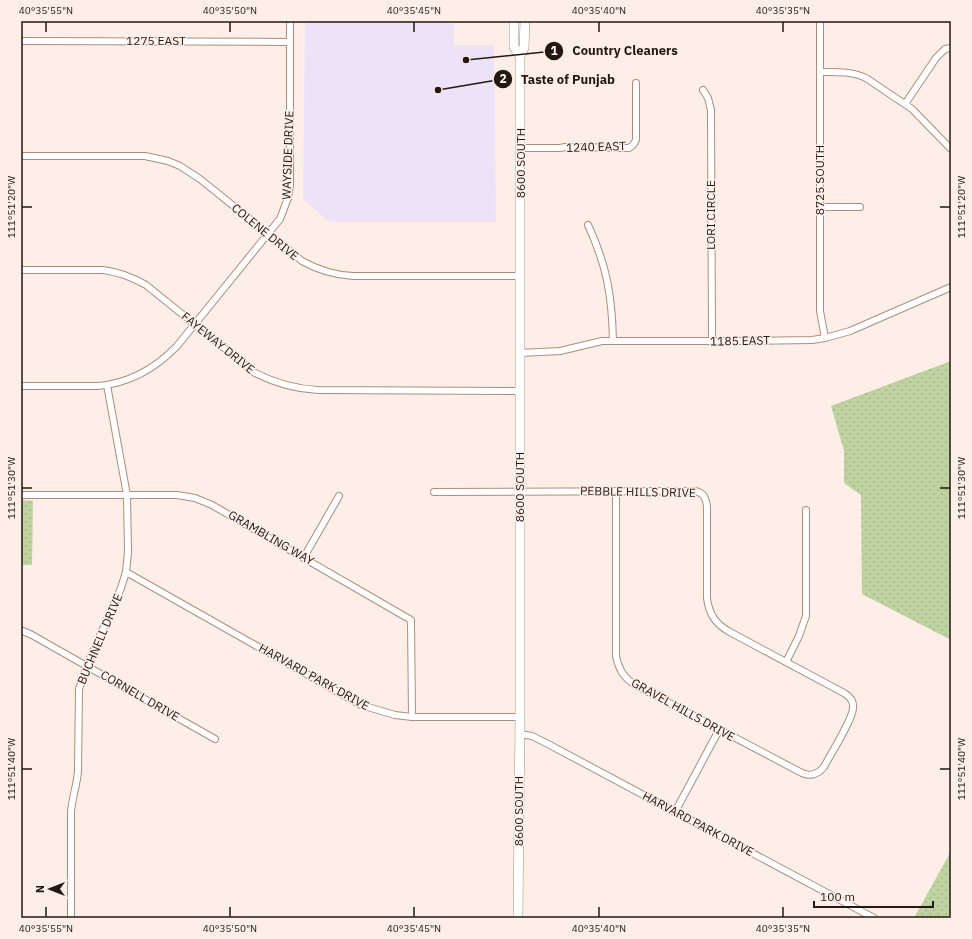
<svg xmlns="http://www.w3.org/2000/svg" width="972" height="939" font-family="'IBM Plex Sans',sans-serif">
	<defs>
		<pattern id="green-dots" width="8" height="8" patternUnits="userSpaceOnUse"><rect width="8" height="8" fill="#bed3a1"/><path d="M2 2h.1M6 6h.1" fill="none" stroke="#a3b48a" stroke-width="1.8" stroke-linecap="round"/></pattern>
	</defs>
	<rect width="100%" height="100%" fill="#fdeee7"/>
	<!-- commercial -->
	<path fill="#ece3f8" d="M 305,21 L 454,21 L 454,45 L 494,45 L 496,222 L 330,222 L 303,199 Z"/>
	<!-- green -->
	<path fill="url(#green-dots)" d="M 951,361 L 951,640 L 862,594 L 861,495 L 844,483 L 844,451 L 831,406 Z
		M 21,500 L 33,501 L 32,565 L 21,565 Z
		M 951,851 L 951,918 L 914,918 Z"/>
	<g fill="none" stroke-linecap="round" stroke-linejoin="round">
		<!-- minor casing -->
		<g stroke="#af8d7d" stroke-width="8">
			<path id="minor" d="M 820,21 L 820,311 L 825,338
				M 21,41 L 290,42
				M 820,72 C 836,72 851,71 866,78 L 912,109 L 951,149
				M 703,90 L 708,98 L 711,110 L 712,341
				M 905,104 L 936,58 L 945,49 L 951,48
				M 521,148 L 560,148 L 565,147 L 629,148 L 633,145 L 636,140 L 636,83
				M 21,156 L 145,156 L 168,161 L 180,166 L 200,179 L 302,261 C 318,270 334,275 353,276 L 520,276
				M 820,207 L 860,207
				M 588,225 C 607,266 612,296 613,341
				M 21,270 L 103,270 C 119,272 132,277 146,285 L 255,373 C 275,383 295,389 318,390 L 520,391
				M 520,353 L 560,351 L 602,341 L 733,341 L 812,340 L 825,338 L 850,331 L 951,287
				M 21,386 L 98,386 C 130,383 155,369 177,346 L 280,219 L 288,198 L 290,185 L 290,21
				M 434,492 L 695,491 C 704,493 706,498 707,507 L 707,598 C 709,614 715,623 728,631 L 844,693 C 849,696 854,701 853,708 C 853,719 830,755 824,767 C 818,774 811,777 802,773 L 637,686 C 625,679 619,671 616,656 L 616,491
				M 21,495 L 177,495 L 195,498 L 212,505 L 411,620 L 412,717
				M 304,557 L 339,496
				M 126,572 L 361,705 L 395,715 L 412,717 L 520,717
				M 23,631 L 32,635 L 215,739
				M 786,662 L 799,636 L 806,616 L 806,510
				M 520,734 L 532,736 L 548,744 L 874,918
				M 675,812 L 719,730
				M 71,918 L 71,812 C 72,798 77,785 78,771 L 79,689 L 87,665 L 121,588 L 126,572 L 128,552 L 127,495 L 107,385"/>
		</g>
		<!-- secondary casing -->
		<g stroke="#af8d7d" stroke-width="10">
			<path id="secondary" d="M 514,21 L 514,47 L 520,56
				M 518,918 L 520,717 L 520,56 L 524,48 L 525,21"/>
		</g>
		<!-- minor -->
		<use href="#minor" stroke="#fff" stroke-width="6"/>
		<!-- secondary -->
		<use href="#secondary" stroke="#fff" stroke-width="9"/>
	</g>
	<!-- ticks -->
	<path fill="none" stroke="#251812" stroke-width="1.5" d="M 46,22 L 46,32M 230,22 L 230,32M 414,22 L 414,32M 599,22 L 599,32M 783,22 L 783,32M 22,207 L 32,207M 940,207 L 950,207M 22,488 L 32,488M 940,488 L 950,488M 22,769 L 32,769M 940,769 L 950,769M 46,907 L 46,917M 230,907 L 230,917M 414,907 L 414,917M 599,907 L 599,917M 783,907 L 783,917"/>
	<g text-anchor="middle" stroke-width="3" stroke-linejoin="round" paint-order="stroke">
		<!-- street labels -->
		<g font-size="12" fill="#251812" stroke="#fdeee7">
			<text x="156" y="45">1275 EAST</text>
			<text transform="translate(596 147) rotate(-2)" y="4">1240 EAST</text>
			<text transform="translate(288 155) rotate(-88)" y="4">WAYSIDE DRIVE</text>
			<text transform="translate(521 163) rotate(-90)" y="4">8600 SOUTH</text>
			<text transform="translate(820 180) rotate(-90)" y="4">8725 SOUTH</text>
			<text transform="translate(711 215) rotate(-90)" y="4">LORI CIRCLE</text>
			<text transform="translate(265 232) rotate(39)" y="4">COLENE DRIVE</text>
			<text transform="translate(740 341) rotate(-1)" y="4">1185 EAST</text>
			<text transform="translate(218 343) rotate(39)" y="4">FAYEWAY DRIVE</text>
			<text transform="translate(520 487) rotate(-90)" y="4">8600 SOUTH</text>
			<text transform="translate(638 492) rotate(1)" y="4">PEBBLE HILLS DRIVE</text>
			<text transform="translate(271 538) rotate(30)" y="4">GRAMBLING WAY</text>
			<text transform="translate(100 639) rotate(-67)" y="4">BUCHNELL DRIVE</text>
			<text transform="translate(314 677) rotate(29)" y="4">HARVARD PARK DRIVE</text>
			<text transform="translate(140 696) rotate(30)" y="4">CORNELL DRIVE</text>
			<text transform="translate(683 710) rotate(29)" y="4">GRAVEL HILLS DRIVE</text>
			<text transform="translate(519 811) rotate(-90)" y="4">8600 SOUTH</text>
			<text transform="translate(698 824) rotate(28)" y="4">HARVARD PARK DRIVE</text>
		</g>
	</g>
	<!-- callouts -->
	<path fill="none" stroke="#251812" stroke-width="1.5" d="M466 60L554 51M438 90L503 79"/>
	<g fill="#251812" stroke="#fdeee7" stroke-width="1.5">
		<circle cx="466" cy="60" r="4"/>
		<circle cx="438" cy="90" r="4"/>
		<circle cx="554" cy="51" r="10"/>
		<circle cx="503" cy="79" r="10"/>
	</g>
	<g font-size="12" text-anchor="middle" font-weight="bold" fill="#fff">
		<text x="554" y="55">1</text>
		<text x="503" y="83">2</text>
	</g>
	<g font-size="13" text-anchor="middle" font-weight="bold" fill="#251812" stroke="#fdeee7" stroke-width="3" stroke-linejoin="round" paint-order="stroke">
		<text x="625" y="55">Country Cleaners</text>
		<text x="568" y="84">Taste of Punjab</text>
	</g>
	<!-- border -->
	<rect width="972" height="939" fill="none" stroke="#fdeee7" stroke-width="44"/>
	<!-- north arrow -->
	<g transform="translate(50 889) rotate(270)" stroke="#fdeee7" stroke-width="3" paint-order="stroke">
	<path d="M0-3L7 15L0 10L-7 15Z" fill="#251812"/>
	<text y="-6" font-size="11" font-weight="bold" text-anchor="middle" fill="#251812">N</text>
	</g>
	<!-- scale -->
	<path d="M814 901v6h119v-6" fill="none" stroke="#251812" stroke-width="2"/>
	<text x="820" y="901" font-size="12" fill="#251812" stroke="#fdeee7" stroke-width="3" paint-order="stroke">100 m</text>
	<rect x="22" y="22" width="928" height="895" fill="none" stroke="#251812" stroke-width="1.5"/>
	<g font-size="10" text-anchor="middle" fill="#251812">
		<text x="46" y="14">40°35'55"N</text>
		<text x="230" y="14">40°35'50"N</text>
		<text x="414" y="14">40°35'45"N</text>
		<text x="599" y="14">40°35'40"N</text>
		<text x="783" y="14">40°35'35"N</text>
		<text transform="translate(961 207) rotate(-90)" y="4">111°51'20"W</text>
		<text transform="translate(11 207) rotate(-90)" y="4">111°51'20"W</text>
		<text transform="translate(961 488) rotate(-90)" y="4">111°51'30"W</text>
		<text transform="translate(11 488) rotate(-90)" y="4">111°51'30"W</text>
		<text transform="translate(961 769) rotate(-90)" y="4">111°51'40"W</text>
		<text transform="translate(11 769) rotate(-90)" y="4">111°51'40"W</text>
		<text x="46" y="932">40°35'55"N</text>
		<text x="230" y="932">40°35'50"N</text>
		<text x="414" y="932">40°35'45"N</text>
		<text x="599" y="932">40°35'40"N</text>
		<text x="783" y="932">40°35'35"N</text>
	</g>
</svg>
